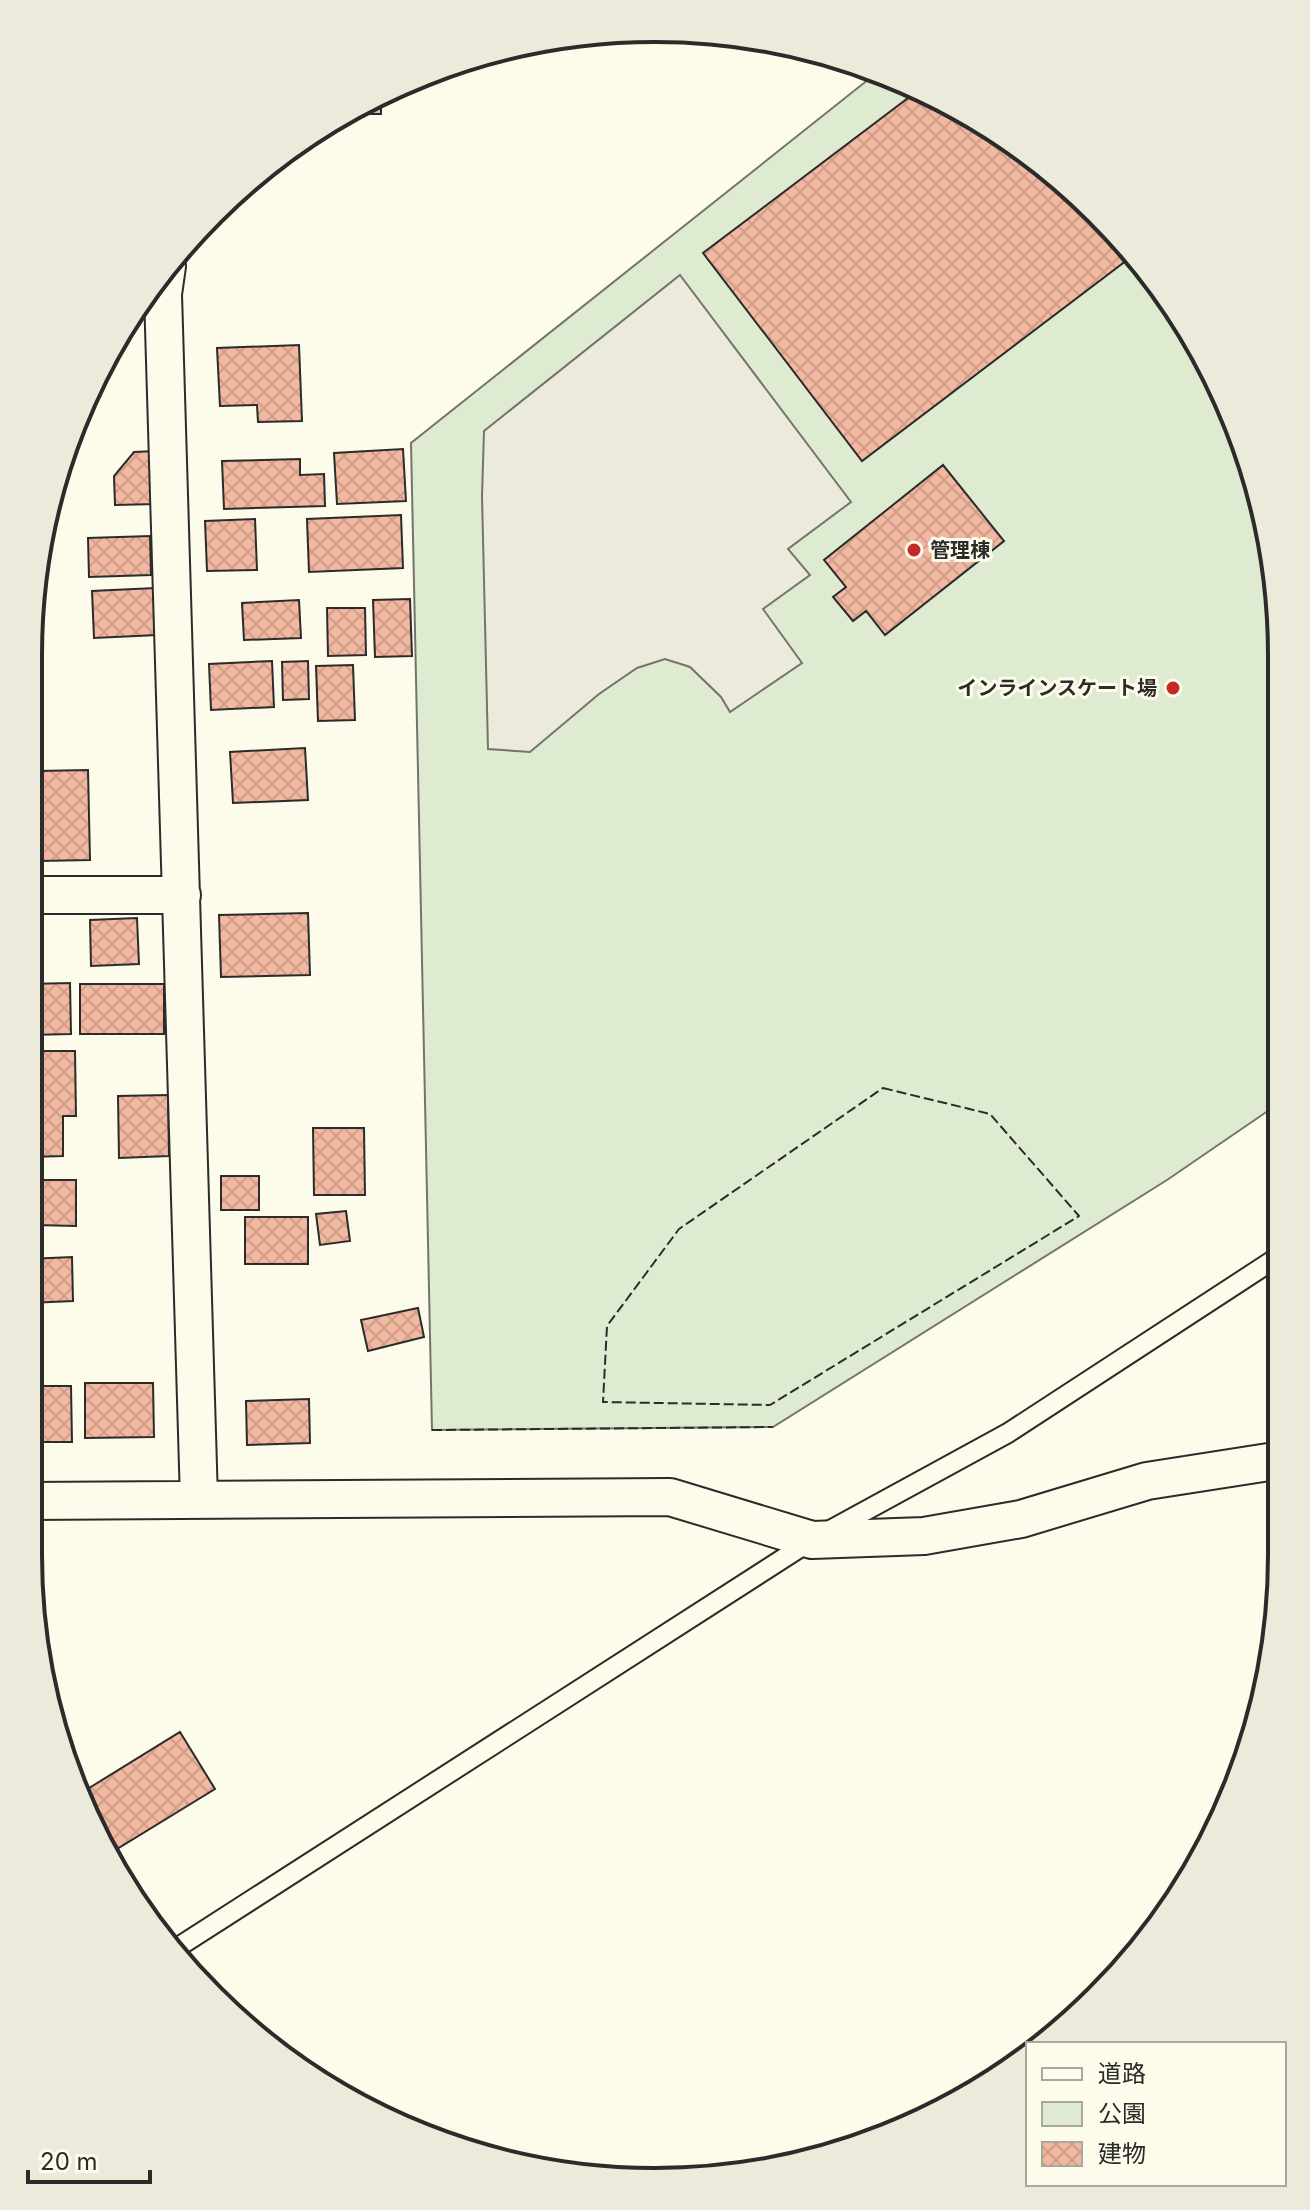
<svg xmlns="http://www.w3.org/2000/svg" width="1310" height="2210" font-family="Inter,'Noto Sans JP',sans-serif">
	<defs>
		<pattern id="building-cross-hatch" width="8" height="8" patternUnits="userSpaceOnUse" patternTransform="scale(2)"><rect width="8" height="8" fill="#f2b8a0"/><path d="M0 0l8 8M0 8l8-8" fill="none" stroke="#d09e8a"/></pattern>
	</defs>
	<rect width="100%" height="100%" fill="#fdfbea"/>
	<!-- green -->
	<path fill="#deebd1" stroke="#74746e" stroke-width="2" d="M 879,71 L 895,76 L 1004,134 L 1126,241 L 1198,342 L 1261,492 L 1281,614 L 1281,1102 L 1167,1180 L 773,1427 L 432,1430 L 411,443 Z"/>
	<!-- parking -->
	<path fill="#eceadb" stroke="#74746e" stroke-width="2" d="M 680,275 L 851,502 L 788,549 L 810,575 L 763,609 L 802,663 L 730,712 L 721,697 L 690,667 L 665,659 L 637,668 L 599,694 L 530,752 L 488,749 L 482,496 L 484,431 Z"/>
	<!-- building -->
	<path fill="url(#building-cross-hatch)" stroke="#2b2b2b" stroke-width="2" d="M 920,89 L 1004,134 L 1126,241 L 1135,254 L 862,461 L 703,253 Z
		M 381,94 L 381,114 L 343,114 Z
		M 299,345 L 302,421 L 258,422 L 257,405 L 220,406 L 217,348 Z
		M 403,449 L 406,501 L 337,504 L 334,453 Z
		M 155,451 L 156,504 L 115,505 L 114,476 L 134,452 Z
		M 300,459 L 300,475 L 324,474 L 325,506 L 224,509 L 222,461 Z
		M 943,465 L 1004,541 L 885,635 L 866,611 L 853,621 L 833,597 L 846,587 L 824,560 Z
		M 401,515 L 403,568 L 309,572 L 307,519 Z
		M 255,519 L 257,570 L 207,571 L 205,521 Z
		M 150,536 L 151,575 L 89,577 L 88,538 Z
		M 155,588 L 157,635 L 94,638 L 92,591 Z
		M 410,599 L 412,656 L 375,657 L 373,600 Z
		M 299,600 L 301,638 L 244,640 L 242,603 Z
		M 327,608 L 365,608 L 366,655 L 328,656 Z
		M 272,661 L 274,707 L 211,710 L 209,664 Z
		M 308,661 L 309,699 L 283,700 L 282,662 Z
		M 353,665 L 355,720 L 318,721 L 316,666 Z
		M 305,748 L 308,800 L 233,803 L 230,752 Z
		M 88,770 L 90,860 L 39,861 L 37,771 Z
		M 308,913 L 310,975 L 221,977 L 219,915 Z
		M 29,914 L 42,914 L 42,964 L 29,964 Z
		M 137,918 L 139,964 L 91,966 L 90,920 Z
		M 70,983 L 71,1034 L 29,1035 L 29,984 Z
		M 80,984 L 164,984 L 164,1034 L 80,1034 Z
		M 29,1051 L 75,1051 L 76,1116 L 63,1116 L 63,1156 L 29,1157 Z
		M 168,1095 L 169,1156 L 119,1158 L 118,1096 Z
		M 313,1128 L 364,1128 L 365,1195 L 314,1195 Z
		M 221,1176 L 259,1176 L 259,1210 L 221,1210 Z
		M 35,1180 L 76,1180 L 76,1226 L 35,1225 Z
		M 346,1211 L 350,1241 L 320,1245 L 316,1214 Z
		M 245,1217 L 308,1217 L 308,1264 L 245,1264 Z
		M 72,1257 L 73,1301 L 28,1303 L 28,1259 Z
		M 418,1308 L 424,1337 L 368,1351 L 361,1320 Z
		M 85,1383 L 153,1383 L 154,1437 L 85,1438 Z
		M 28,1386 L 71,1386 L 72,1442 L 28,1442 Z
		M 309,1399 L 310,1443 L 247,1445 L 246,1401 Z
		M 180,1732 L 215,1789 L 112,1852 L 81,1793 Z"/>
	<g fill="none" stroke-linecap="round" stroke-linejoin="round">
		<!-- lane casing -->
		<g stroke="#2b2b2b" stroke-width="22">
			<path id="lane" d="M 172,1951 L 812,1540 L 1008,1433 L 1281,1255"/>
		</g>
		<!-- street casing -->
		<g stroke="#2b2b2b" stroke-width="40">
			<path id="street" d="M 167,266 L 163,294 L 199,1500
				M 29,895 L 182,895
				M 28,1501 L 670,1497 L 812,1540 L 924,1536 L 1021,1519 L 1147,1481 L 1281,1460"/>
		</g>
		<!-- lane -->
		<use href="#lane" stroke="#fdfbea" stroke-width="18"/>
		<!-- street -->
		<use href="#street" stroke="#fdfbea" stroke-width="36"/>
		<!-- fence -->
		<path stroke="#2b2b2b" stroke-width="2" stroke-dasharray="10 4" stroke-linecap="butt" d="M 883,1088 L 990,1114 L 1079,1216 L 770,1405 L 603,1402 L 607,1326 L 679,1229 Z
			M 432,1430 L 773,1427"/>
	</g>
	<!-- markers -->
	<g fill="#c62828" stroke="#fdfbea" stroke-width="3">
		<circle cx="914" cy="550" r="8"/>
		<circle cx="1173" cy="688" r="8"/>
	</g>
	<g text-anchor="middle" stroke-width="6" stroke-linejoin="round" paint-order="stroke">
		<!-- poi labels -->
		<g font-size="20" font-weight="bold" fill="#2b2b2b" stroke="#fdfbea" text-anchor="start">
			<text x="930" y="557">管理棟</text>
			<text x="1157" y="695" text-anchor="end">インラインスケート場</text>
		</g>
	</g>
	<!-- crop -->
	<path d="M0 0H1310V2210H0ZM655 42H655A613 613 0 0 1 1268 655V1555A613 613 0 0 1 655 2168H655A613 613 0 0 1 42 1555V655A613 613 0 0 1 655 42Z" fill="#eceadb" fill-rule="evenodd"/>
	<path fill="none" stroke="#2b2b2b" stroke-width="4" d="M655 42H655A613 613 0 0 1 1268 655V1555A613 613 0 0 1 655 2168H655A613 613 0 0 1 42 1555V655A613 613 0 0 1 655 42Z"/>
	<!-- legend -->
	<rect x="1026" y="2042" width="260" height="144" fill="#fdfbea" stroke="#a9a89e" stroke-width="2"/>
	<rect x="1042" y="2068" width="40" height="12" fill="#fdfbea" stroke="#a9a89e" stroke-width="2"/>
	<text x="1098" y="2082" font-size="24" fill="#2b2b2b">道路</text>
	<rect x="1042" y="2102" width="40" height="24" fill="#deebd1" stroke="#a9a89e" stroke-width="2"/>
	<text x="1098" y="2122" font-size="24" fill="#2b2b2b">公園</text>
	<rect x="1042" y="2142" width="40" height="24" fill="url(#building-cross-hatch)" stroke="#a9a89e" stroke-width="2"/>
	<text x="1098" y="2162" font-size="24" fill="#2b2b2b">建物</text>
	<!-- scale -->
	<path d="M28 2170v12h122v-12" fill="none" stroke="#2b2b2b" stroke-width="4"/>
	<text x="40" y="2170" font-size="24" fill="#2b2b2b" stroke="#fdfbea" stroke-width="6" paint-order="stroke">20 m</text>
</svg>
